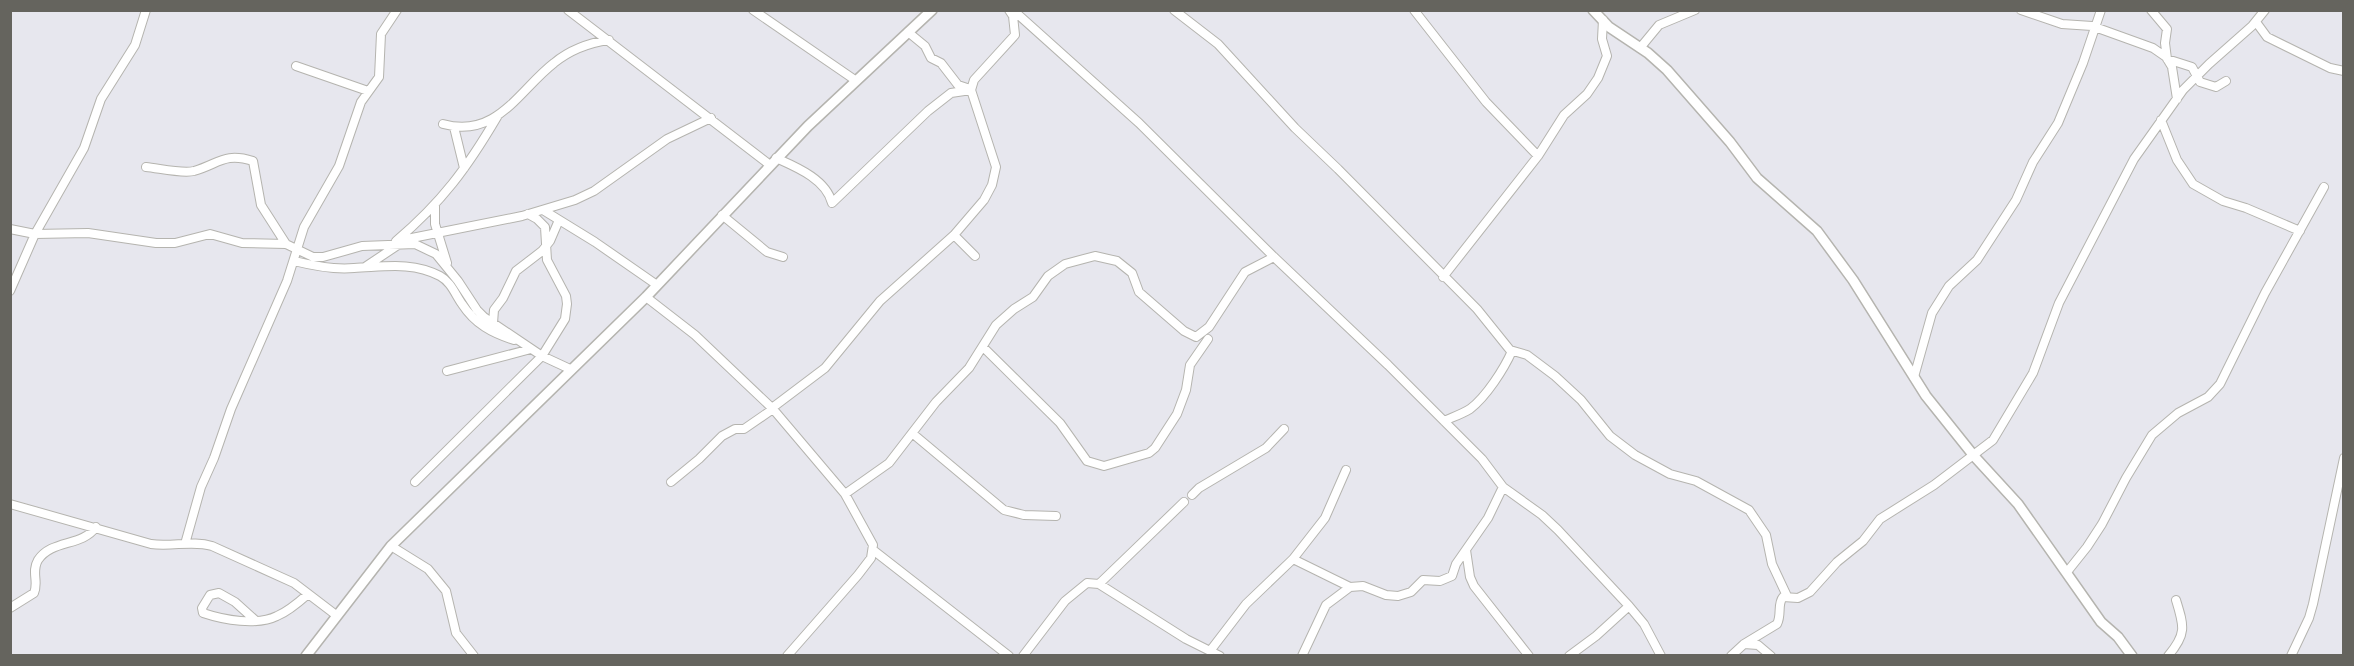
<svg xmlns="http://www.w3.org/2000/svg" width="2354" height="666" font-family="'IBM Plex Sans',sans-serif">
	<rect width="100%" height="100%" fill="#e7e7ee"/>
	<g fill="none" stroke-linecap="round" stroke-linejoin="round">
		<!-- minor casing -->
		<g stroke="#b5b4af" stroke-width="10">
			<path id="minor" d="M 568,10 L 770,165
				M 753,10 L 855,80
				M 1013,10 L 1139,123 L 1274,257 L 1388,365 L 1482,459 L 1503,487 L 1542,515 L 1558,530 L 1629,606 L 1644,624 L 1661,656
				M 1174,10 L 1218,44 L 1295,128 L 1338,169 L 1477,309 L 1510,350 L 1527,355 L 1555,376 L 1581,400 L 1610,436 L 1635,455 L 1670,474 L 1696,481 L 1749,510 L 1766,535 L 1772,564 L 1787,596
				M 1414,10 L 1486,102 L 1538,156
				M 2021,10 L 2062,24 L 2092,26 L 2153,48 L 2166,57 L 2172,67 L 2177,99
				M 2151,10 L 2167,29 L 2165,43 L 2167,59 L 2192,67 L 2200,82 L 2216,87 L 2226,81
				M 2256,22 L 2267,37 L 2330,68 L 2344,71
				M 908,32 L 925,46 L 931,58 L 941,63 L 958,85 L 970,89
				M 1640,48 L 1659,25 L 1695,10
				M 296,66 L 368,91
				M 2161,120 L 2177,160 L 2193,184 L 2223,201 L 2246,208 L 2300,231
				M 443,124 C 497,139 519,90 554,63 C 571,49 588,43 609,40
				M 454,127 L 464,168
				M 776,158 C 796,167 826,179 832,203 L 928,111 L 951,93 L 971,90
				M 146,167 C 158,168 182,174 194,171 C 219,164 224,152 253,161 L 261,205 L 286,244
				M 435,206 L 435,224 L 447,263
				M 543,210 L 595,242 L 657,285
				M 722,215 L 767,252 L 783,257
				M 10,229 L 35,234 L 88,233 L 156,243 L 175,243 L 210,234 L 242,243 L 286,244 L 313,257 L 323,257 L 362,246 L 415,244 L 436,254 L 458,281 L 477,310 L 484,317 L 542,356 L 570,369
				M 954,235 L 975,256
				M 396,241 C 442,202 467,168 497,117
				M 294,261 C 314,266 334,270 354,268 C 383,267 412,261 440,276 C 451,282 455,294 462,304 C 475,324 492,333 514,340
				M 365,267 L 407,239 L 522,216 L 575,200 L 594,191 L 667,139 L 711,118
				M 1443,277 L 1538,156 L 1564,115 L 1587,94 L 1598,78 L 1607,56 L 1602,39 L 1603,20
				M 10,291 L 35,234 L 84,148 L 101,99 L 135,45 L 146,10
				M 646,297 L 695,335 L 773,409 L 845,494 L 873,545 L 871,558 L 858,575 L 787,656
				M 493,323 L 494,310 L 503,298 L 516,271 L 542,251 L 550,241 L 559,220
				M 983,347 L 1060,423 L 1087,461 L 1104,466 L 1149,453 L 1155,448 L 1177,414 L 1186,390 L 1190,365 L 1208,339
				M 447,371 L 531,349
				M 1914,377 L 1932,313 L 1949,286 L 1977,260 L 2016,200 L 2033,162 L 2058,123 L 2083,63 L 2101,10
				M 772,408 L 825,368 L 880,301 L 954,235 L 984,200 L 992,185 L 996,167 L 971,90 L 974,80 L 1015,35 L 1013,16 L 1009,10
				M 1444,421 C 1453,417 1462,414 1470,409 C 1486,397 1504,369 1512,351
				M 912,433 L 1004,510 L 1024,515 L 1056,516
				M 415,482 L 542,356 L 565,319 L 567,304 L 566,296 L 547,260 L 545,227 L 537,219 L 528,214
				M 671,482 L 699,459 L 722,436 L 735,429 L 744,429 L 773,409
				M 845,494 L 889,463 L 936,402 L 969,368 L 996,325 L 1014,309 L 1033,297 L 1048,276 L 1065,264 L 1095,256 L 1117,261 L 1132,273 L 1139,292 L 1184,331 L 1196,337 L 1209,327 L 1245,272 L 1274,257
				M 1192,495 L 1199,488 L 1266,448 L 1284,429
				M 10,504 L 151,544 C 172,547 193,540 212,546 L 294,583 L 336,615
				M 185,544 L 201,487 L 214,458 L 231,409 L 287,281 L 304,227 L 339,166 L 361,102 L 379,77 L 381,34 L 397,10
				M 391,546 L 428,569 L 446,591 L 456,633 L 474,656
				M 873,550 L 1009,656
				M 1466,550 L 1470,577 L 1474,586 L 1529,656
				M 1293,559 L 1350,587
				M 2067,572 L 2087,547 L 2102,524 L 2126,478 L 2152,435 L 2178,413 L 2208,397 L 2220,384 L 2265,293 L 2324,187
				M 1099,584 L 1184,502
				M 10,608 L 34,593 C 39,582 31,572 38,560 C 52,539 82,547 96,527
				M 255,620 L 235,602 L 219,593 L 210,595 L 202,608 L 203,613 C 224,620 257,626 277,616 C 289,611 299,602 308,594
				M 1744,644 L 1758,645 L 1771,656
				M 1210,651 L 1246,604 L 1293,559 L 1325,518 L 1346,470
				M 1023,656 L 1065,601 L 1087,583 L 1099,584 L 1186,639 L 1220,656
				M 1302,656 L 1326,605 L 1350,587 L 1363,586 L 1386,595 L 1398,596 L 1411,592 L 1423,580 L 1440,581 L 1452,576 L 1456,564 L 1488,518 L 1503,487
				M 1569,656 L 1596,636 L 1629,606
				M 1731,656 L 1744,644 L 1777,624 C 1782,615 1777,604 1783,597 L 1798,598 L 1810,592 L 1837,562 L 1863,541 L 1880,519 L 1934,485 L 1993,440 L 2033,373 L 2059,303 L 2134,159 L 2183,90 L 2209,64 L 2252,26 L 2265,10
				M 2168,656 C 2187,634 2184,626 2176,600
				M 2291,656 L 2309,618 L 2313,604 L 2344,458"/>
		</g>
		<!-- tertiary casing -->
		<g stroke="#b5b4af" stroke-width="12">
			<path id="tertiary" d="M 1593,10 L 1609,27 L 1648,53 L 1667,70 L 1730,142 L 1757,178 L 1817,231 L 1853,280 L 1926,396 L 1974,456 L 2018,504 L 2101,622 L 2118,637 L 2132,656
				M 306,656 L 391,546 L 646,297 L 808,126 L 932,10"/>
		</g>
		<!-- minor -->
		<use href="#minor" stroke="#fff" stroke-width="8"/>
		<!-- tertiary -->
		<use href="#tertiary" stroke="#fff" stroke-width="9"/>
	</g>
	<!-- border -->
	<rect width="2354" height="666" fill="none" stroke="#65645e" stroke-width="24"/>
</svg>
